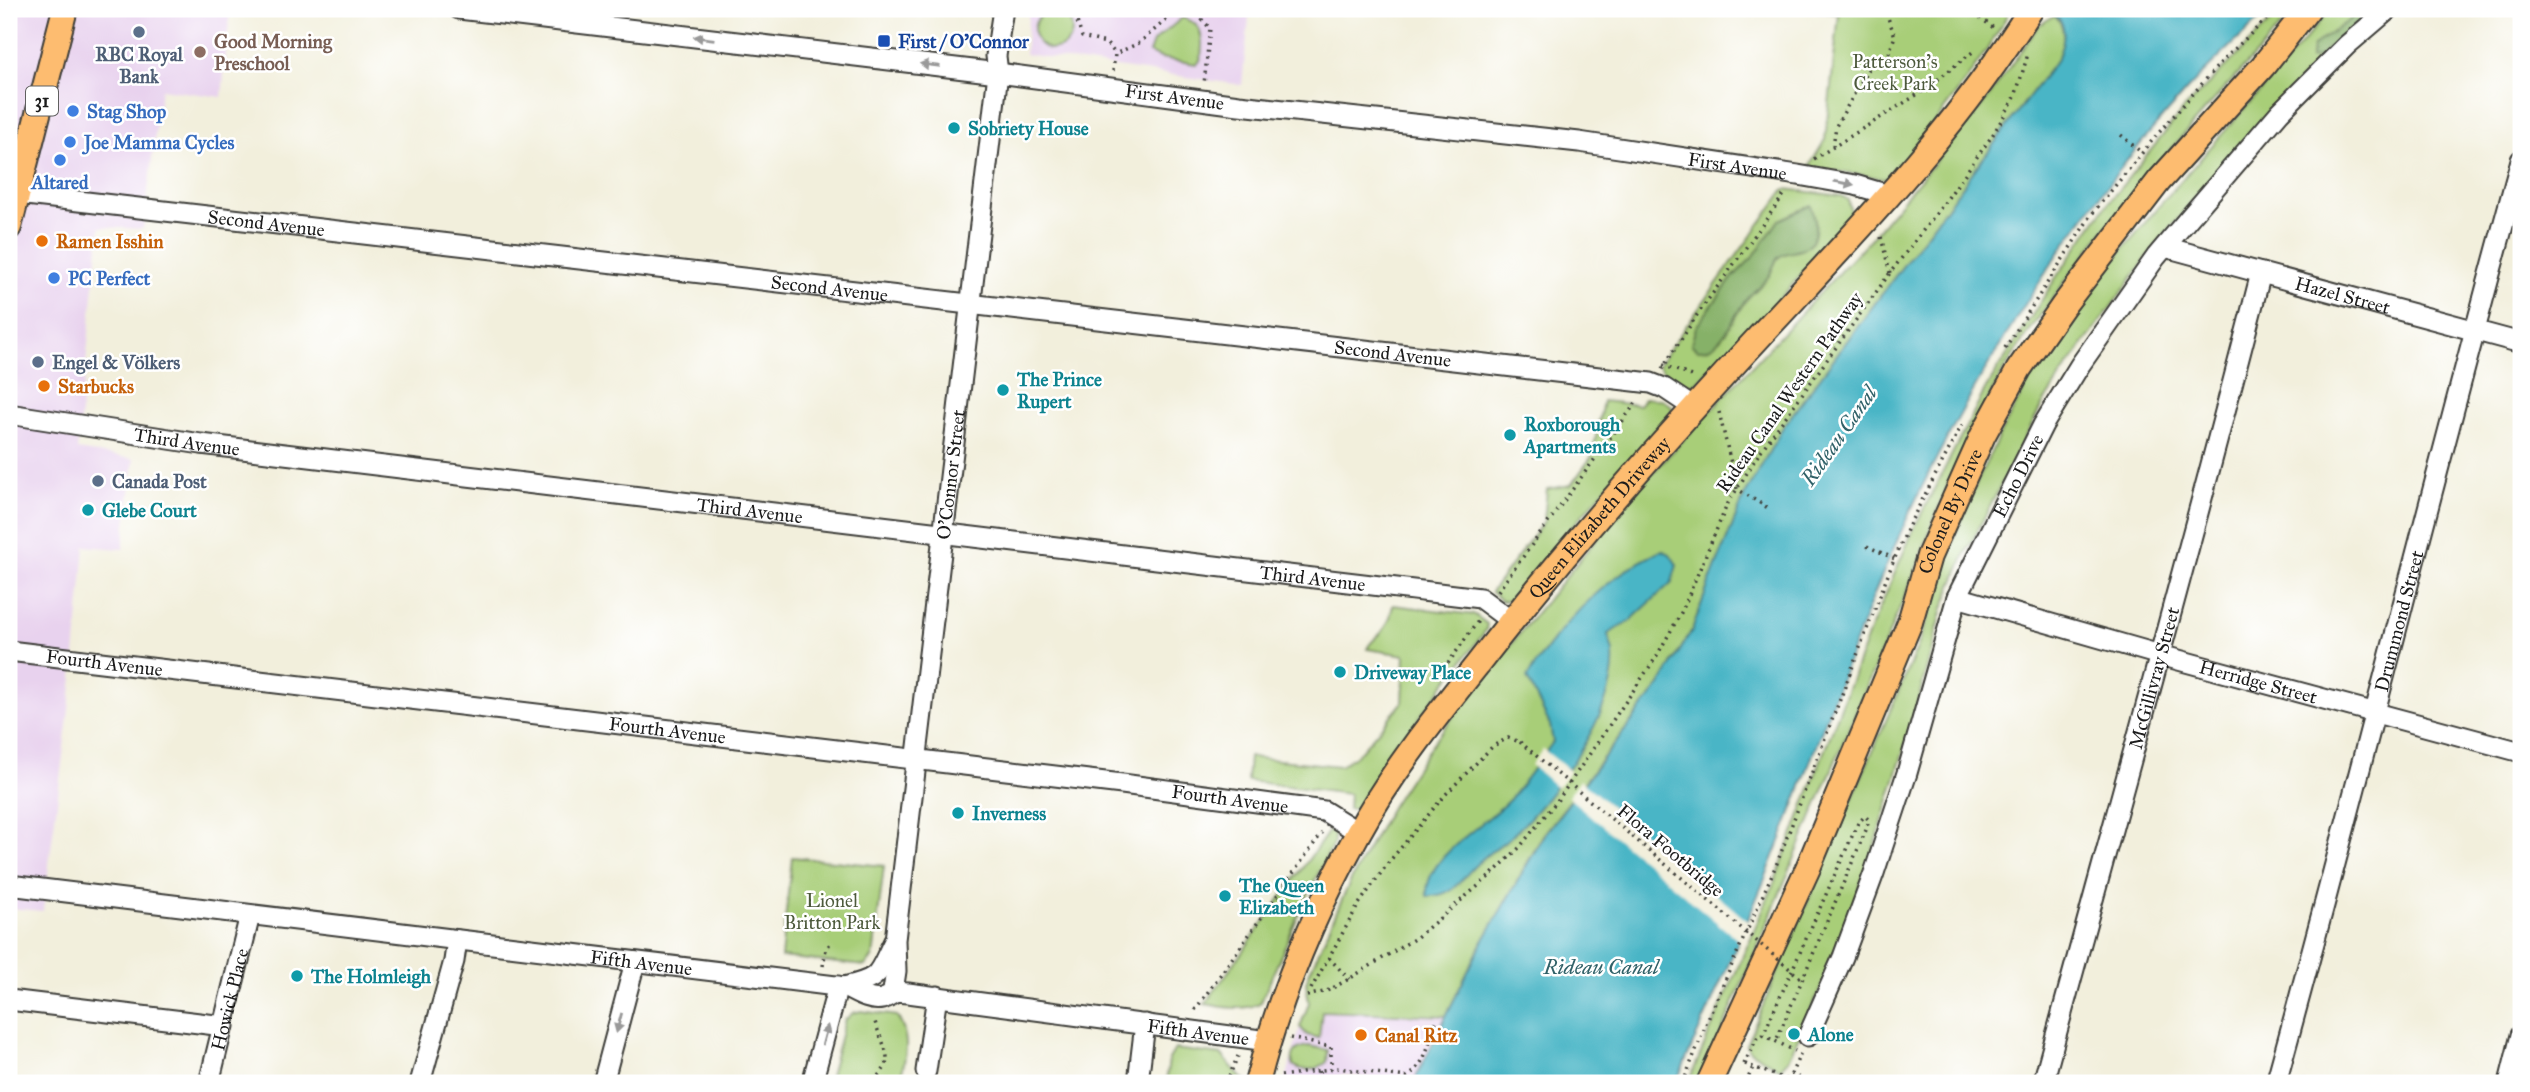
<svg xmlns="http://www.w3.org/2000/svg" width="2530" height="1092" font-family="'IM FELL Great Primer',serif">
	<rect width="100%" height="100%" fill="#fff"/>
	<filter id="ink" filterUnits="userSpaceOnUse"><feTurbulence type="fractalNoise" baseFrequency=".0143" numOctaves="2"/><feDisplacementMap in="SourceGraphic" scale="14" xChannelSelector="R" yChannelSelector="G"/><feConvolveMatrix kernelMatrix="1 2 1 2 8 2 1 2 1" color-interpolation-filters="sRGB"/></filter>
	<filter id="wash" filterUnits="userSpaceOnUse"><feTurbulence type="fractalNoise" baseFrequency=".00686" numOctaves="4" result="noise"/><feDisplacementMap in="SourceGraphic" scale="28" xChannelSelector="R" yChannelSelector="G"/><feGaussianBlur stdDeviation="1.57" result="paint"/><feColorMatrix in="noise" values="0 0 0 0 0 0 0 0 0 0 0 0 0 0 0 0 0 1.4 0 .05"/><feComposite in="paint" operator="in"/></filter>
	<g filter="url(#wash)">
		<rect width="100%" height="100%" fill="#f2efdc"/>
		<!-- built -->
		<path fill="#e8d2ee" d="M 9,9 L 230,9 L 222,97 L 161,89 L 143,229 L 100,227 L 77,450 L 134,459 L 123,549 L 85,546 L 73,678 L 43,911 L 9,908 Z
			M 1029,9 L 1250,9 L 1242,85 L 1025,54 Z
			M 1321,1011 L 1446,1016 L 1413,1083 L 1344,1075 L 1285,1083 L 1300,1027 L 1307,1035 Z"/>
		<!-- green -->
		<path fill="#a8ce78" stroke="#62754a" stroke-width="2" d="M 1803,9 L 2009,9 C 2005,24 1994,37 1986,51 C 1956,97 1923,139 1886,179 L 1809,167 L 1825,140 L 1839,14 Z
			M 2283,9 L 2295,9 C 2256,57 2212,100 2172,148 C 2116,214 2061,282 2014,354 C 1972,420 1942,493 1917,567 L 1700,1083 L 1688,1083 L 1773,886 L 1871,628 L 1915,526 L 1985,390 L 2055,279 L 2104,208 L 2184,109 Z
			M 2330,9 L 2374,9 L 2321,57 L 2223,164 L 2157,244 L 2067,367 L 2041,407 L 1964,557 L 1943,608 L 1911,726 L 1878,836 L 1829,970 L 1788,1060 L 1780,1069 L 1750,1051 L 1746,1045 L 1915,653 C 1930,616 1940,579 1953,542 C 1970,494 1992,447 2017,403 C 2099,255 2225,139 2330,9 Z
			M1034 30a19 19 0 1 1 38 0a19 19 0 1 1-38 0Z
			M 2055,15 C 2067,29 2065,43 2057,59 L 1783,427 L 1744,497 L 1708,586 L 1692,630 L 1660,685 L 1543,835 L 1480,947 L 1446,1016 L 1322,1011 L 1319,1038 L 1307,1035 L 1300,1027 L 1309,1003 L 1306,982 L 1310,971 L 1350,882 L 1391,807 L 1432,744 L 1469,696 L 1633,494 L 1871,238 L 1986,101 L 2038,26 Z
			M 1182,18 C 1204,22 1204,43 1200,61 L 1196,64 L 1161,58 L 1149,53 L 1153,42 Z
			M 1785,189 L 1842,196 L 1848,200 L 1852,218 L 1774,305 L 1695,384 C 1674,388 1670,381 1658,365 Z
			M 1645,398 L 1664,400 L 1672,407 L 1672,411 L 1508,601 L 1501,601 L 1491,592 L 1544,521 L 1547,489 L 1571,485 L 1592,456 L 1603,401 L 1639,405 Z
			M 1393,605 L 1475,615 L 1487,624 L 1486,630 L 1418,719 L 1361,804 L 1355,809 L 1348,809 L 1349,794 L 1247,781 L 1249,757 L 1340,766 L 1359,753 L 1403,702 L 1405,655 L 1367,649 C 1370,641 1377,638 1382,632 C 1389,624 1391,614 1393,605 Z
			M 1329,831 L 1334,833 L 1334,842 L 1304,902 L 1261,1002 C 1248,1012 1221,1007 1205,1004 Z
			M 792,857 L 884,866 L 873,957 L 865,966 L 781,957 Z
			M 861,1011 L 897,1016 C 912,1041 905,1055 900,1083 L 828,1083 L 845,1020 L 853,1013 Z
			M 1309,1046 L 1328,1050 L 1327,1062 C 1318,1069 1304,1073 1293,1065 C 1291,1052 1297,1047 1309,1046 Z
			M 1175,1049 L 1222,1055 L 1241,1078 L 1245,1079 L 1244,1083 L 1166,1083 L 1169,1059 Z"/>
		<!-- forest -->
		<path fill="#86b168" stroke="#516642" stroke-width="2" d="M 2365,9 L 2372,9 L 2320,56 L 2310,59 L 2313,46 Z
			M 1811,205 C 1815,216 1818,230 1812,241 C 1804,255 1789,249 1779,257 C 1774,262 1773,270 1769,276 C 1763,284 1754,291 1747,299 C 1732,316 1723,352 1697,350 L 1691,344 L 1696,327 L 1734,276 L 1753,257 L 1779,220 Z"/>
		<!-- water -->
		<path fill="#49b5c6" stroke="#326871" stroke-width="2" d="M 2038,9 L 2269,9 C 2242,37 2212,63 2185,92 C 2089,198 2010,320 1943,446 C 1878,567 1835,698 1786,826 C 1753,913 1713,998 1676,1083 L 1413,1083 L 1482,943 L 1544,835 L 1660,685 L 1692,630 L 1708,586 L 1744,497 L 1783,427 L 2057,59 C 2063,46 2069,25 2055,15 C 2051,12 2043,11 2038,9 Z
			M 1662,550 L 1670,554 L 1677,565 L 1672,582 L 1630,621 L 1608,634 C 1609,640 1613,648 1613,654 C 1618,710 1554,796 1515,833 C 1503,844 1489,852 1478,863 C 1460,879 1454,897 1427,896 C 1424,856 1486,825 1510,799 C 1525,781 1539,761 1553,742 L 1550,725 L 1527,678 C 1550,639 1583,602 1619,575 C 1632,565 1648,558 1662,550 Z"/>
		<!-- pier -->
		<path fill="#f2efdc" d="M 1543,749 L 1570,771 L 1557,788 L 1531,765 Z
			M 1580,780 L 1750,923 L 1741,943 L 1568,797 Z"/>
	</g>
	<g filter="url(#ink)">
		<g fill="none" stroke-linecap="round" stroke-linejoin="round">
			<!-- minor casing -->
			<g stroke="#3c3c39" stroke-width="23">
				<g id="minor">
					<path id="s1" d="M 459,9 L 998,73 L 1239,105 L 1579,142 L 1798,175 L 1855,185 L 1889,195"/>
					<path id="s2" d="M 9,193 L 1651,383 L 1664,388 L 1694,408"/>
					<path id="s3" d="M 2165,247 L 2521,343"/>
					<path id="s4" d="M 9,414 L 201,444 L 1480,598 L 1511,621"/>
					<path id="s5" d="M 1957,597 L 2160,655 L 2521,752"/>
					<path id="s6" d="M 9,651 L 1122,784 L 1324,811 L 1358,832"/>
					<path id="s7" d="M 9,885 L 844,987 C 855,992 869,1002 882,999 C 896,995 889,991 908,993 L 1268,1041"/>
					<path d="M 844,987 C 883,978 877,974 894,941"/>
					<path id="s8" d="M 893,991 L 896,971 L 895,940 L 998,73 L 996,56 L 1003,9"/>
					<path d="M 9,1000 L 224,1026"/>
					<path id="s9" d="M 1808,1036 L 1843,957 L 1874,873 L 1907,773 L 1957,597 L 2043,425 L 2080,365 L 2156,257 L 2189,218 L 2280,112 L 2347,45 L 2389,9"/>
					<path d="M 926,1071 L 937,996"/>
					<path d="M 1138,1082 L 1145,1024"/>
					<path id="s10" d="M 209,1083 L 250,915"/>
					<path d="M 420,1083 L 454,961 L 457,940"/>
					<path d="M 603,1083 L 635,962"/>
					<path d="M 812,1083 L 838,986"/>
					<path id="s11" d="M 2043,1083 C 2116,813 2192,544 2261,273"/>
					<path id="s12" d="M 2276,1083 C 2361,776 2436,467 2521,160"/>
					<path d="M 2509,1083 L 2521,1035"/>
				</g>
			</g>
			<!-- major casing -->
			<g stroke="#3c3c39" stroke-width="28">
				<g id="major">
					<path d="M 9,227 L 65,9"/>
					<path id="s13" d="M 1257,1083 C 1279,996 1314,913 1357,835 C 1390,774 1434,719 1477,665 C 1569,546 1669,434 1771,324 C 1864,224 1959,125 2031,9"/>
					<path id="s14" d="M 1709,1083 L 1808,868 L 1910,622 L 1929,556 L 1983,435 L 2019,369 L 2063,306 L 2159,181 L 2263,66 L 2308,9"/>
				</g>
			</g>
			<!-- path -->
			<path stroke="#3c3c39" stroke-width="3.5" stroke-dasharray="2 5" stroke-linecap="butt" d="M 1073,9 L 1082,37 L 1106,43 L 1115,53
				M 1192,9 L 1210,28 L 1204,84
				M 1969,9 L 1995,29
				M 1113,71 L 1115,54 L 1139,43 L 1179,9
				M 2121,135 L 2142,153
				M 1833,146 L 1836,126 L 1873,61 L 1889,53 L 1895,36 L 1888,18 L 1887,9
				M 1814,159 L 1923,91 L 1975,50
				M 1881,237 L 1890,273
				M 2005,348 L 2092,214 L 2156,136 L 2223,60 L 2277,9
				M 1663,365 L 1694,377
				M 1662,369 L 1697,315 L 1786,192
				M 1719,412 L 1737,489 L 1768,508
				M 1867,546 L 1895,559
				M 1498,591 L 1638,400
				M 1444,669 L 1478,621
				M 1329,958 L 1349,979
				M 823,966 L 826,949 L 830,944
				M 1311,989 L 1359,904 L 1388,863 L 1445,795 L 1493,746 L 1508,738 L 1520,742
				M 1307,996 L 1327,991 L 1349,979 L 1417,937 L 1489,877 L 1519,848 L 1560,797 L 1655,659 L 1682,611 L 1727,505 L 1760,452 L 1890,273 L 1942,206 L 1992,136 L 2015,97 L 2028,54
				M 1195,1010 L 1322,833
				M 1763,1035 L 1795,1051
				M 1290,1038 L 1331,1047 L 1331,1069
				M 1744,1064 L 1757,1038 L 1763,1035 L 1858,823 L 1865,816 L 1869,820 L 1866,830 L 1776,1041
				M 1745,1064 L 1795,1083
				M 1319,1071 L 1322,1083
				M 1791,1074 L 1802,1079
				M 1281,1076 L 1337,1068 L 1406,1077 C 1425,1069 1430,1039 1436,1021
				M 1642,1079 L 1652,1083
				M 1788,1081 L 1802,1050
				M 866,1083 C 904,1064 880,1045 874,1018
				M 1226,1083 L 1238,1056
				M 1683,1083 L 1711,1012 L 1777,863 L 1891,567 L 1910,523 L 1962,425
				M 1746,1083 L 1753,1067"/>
			<!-- minor -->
			<use href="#minor" stroke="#fff" stroke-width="19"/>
			<!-- major -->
			<use href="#major" stroke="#fdbc70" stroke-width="24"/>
			<!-- path-bridge -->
			<path stroke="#3c3c39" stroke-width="3.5" stroke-dasharray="2 5" stroke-linecap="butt" d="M 1520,742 L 1803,980"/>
		</g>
		<!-- one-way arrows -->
		<defs><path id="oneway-solid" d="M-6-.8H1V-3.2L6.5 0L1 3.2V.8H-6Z" transform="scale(1.75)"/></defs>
		<g fill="#999">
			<use href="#oneway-solid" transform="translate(704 38) rotate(-173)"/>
			<use href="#oneway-solid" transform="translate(930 65) rotate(-173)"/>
			<use href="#oneway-solid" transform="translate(1844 183) rotate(10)"/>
			<use href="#oneway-solid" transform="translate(619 1023) rotate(105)"/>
			<use href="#oneway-solid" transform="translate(825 1035) rotate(-75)"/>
		</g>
	</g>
	<!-- markers -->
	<g fill="#5c6f8a" stroke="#fff" stroke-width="2.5">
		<circle cx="139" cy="32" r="7"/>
		<circle cx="38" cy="362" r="7"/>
		<circle cx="98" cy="481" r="7"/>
	</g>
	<rect fill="#1a4fb4" stroke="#fff" stroke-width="2.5" x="877" y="34" width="14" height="14" rx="3.5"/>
	<circle fill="#8d6e63" stroke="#fff" stroke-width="2.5" cx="200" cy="52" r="7"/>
	<g fill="#3f7fe0" stroke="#fff" stroke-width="2.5">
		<circle cx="73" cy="111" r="7"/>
		<circle cx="70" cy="142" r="7"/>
		<circle cx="60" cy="160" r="7"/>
		<circle cx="54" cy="278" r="7"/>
	</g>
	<g fill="#0f9aa8" stroke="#fff" stroke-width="2.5">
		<circle cx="954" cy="128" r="7"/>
		<circle cx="1003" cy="390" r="7"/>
		<circle cx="1510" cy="435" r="7"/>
		<circle cx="88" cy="510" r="7"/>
		<circle cx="1340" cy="672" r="7"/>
		<circle cx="958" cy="813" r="7"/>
		<circle cx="1225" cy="896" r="7"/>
		<circle cx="297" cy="976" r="7"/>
		<circle cx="1794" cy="1034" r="7"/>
	</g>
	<g fill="#e8710a" stroke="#fff" stroke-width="2.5">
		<circle cx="42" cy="241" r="7"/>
		<circle cx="44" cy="386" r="7"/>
		<circle cx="1361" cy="1035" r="7"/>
	</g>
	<g text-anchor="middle" stroke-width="5" stroke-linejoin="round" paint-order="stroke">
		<!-- shield labels -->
		<rect fill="#fff" stroke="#606060" stroke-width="2" x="26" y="86.5" width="32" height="29" rx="5"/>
		<g font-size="18" font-weight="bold" fill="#1c1c1c">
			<text x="42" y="107">31</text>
		</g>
		<!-- education labels -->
		<g font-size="19" font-weight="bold" fill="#785e54" stroke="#fff" text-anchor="start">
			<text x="214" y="48">Good Morning<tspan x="214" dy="22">Preschool</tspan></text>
		</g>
		<!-- transit labels -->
		<g font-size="19" font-weight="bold" fill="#164399" stroke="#fff" text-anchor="start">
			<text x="898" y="48">First / O'Connor</text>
		</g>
		<!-- service labels -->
		<g font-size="19" font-weight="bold" fill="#4e5e75" stroke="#fff" text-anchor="start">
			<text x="139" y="61" text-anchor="middle">RBC Royal<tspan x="139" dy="22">Bank</tspan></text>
			<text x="52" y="369">Engel &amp; Völkers</text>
			<text x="112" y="488">Canada Post</text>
		</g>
		<!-- park labels -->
		<g font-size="19" fill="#4d5a3c" stroke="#fff">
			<text x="1895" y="68">Patterson's<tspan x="1895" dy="22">Creek Park</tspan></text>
			<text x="832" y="907">Lionel<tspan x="832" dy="22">Britton Park</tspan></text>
		</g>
		<!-- street labels -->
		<g font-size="19" fill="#1c1c1c" stroke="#fff">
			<text dy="7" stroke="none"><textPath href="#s1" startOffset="721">First Avenue</textPath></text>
			<text dy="7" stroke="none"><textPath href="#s1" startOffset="1288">First Avenue</textPath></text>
			<text dy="7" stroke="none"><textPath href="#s2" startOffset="259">Second Avenue</textPath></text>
			<text dy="7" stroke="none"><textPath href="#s2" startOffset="826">Second Avenue</textPath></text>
			<text dy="7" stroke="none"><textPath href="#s3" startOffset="184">Hazel Street</textPath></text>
			<text dy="7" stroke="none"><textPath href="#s2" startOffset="1393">Second Avenue</textPath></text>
			<text transform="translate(1789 392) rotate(-55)" y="7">Rideau Canal Western Pathway</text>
			<text dy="7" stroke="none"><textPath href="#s4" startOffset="180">Third Avenue</textPath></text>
			<text dy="7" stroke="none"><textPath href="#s8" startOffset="520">O'Connor Street</textPath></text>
			<text dy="7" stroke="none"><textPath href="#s9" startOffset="600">Echo Drive</textPath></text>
			<text dy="7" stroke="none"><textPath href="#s4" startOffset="747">Third Avenue</textPath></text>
			<text dy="7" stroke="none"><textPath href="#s14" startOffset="621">Colonel By Drive</textPath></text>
			<text dy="7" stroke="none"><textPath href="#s13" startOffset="668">Queen Elizabeth Driveway</textPath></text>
			<text dy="7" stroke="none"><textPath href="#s4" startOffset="1314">Third Avenue</textPath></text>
			<text dy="7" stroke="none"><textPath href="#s12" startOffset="478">Drummond Street</textPath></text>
			<text dy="7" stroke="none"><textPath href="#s6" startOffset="96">Fourth Avenue</textPath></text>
			<text dy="7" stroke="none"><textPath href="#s11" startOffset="420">McGillivray Street</textPath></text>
			<text dy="7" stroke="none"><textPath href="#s5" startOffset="313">Herridge Street</textPath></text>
			<text dy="7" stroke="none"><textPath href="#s6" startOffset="663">Fourth Avenue</textPath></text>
			<text dy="7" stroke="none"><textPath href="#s6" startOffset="1230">Fourth Avenue</textPath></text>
			<text transform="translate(1671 850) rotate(40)" y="7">Flora Footbridge</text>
			<text dy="7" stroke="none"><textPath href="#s7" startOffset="637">Fifth Avenue</textPath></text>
			<text dy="7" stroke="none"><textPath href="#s10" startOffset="86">Howick Place</textPath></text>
			<text dy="7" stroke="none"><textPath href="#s7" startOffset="1202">Fifth Avenue</textPath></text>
		</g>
		<!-- shop labels -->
		<g font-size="19" font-weight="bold" fill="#366cbe" stroke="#fff" text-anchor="start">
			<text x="87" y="118">Stag Shop</text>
			<text x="84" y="149">Joe Mamma Cycles</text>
			<text x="60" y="189" text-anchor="middle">Altared</text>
			<text x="68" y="285">PC Perfect</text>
		</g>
		<!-- culture labels -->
		<g font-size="19" font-weight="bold" fill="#0d838f" stroke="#fff" text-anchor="start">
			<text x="968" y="135">Sobriety House</text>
			<text x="1017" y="386">The Prince<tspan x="1017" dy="22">Rupert</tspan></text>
			<text x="1524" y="431">Roxborough<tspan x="1524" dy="22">Apartments</tspan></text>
			<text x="102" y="517">Glebe Court</text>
			<text x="1354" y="679">Driveway Place</text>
			<text x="972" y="820">Inverness</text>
			<text x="1239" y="892">The Queen<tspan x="1239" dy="22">Elizabeth</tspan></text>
			<text x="311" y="983">The Holmleigh</text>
			<text x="1808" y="1041">Alone</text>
		</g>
		<!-- food labels -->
		<g font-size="19" font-weight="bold" fill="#c56008" stroke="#fff" text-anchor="start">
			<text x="56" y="248">Ramen Isshin</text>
			<text x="58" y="393">Starbucks</text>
			<text x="1375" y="1042">Canal Ritz</text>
		</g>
		<!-- water labels -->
		<g font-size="21" font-style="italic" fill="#306168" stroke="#fff">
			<text transform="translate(1839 436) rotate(-55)" y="7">Rideau Canal</text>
			<text x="1601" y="974">Rideau Canal</text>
		</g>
	</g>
	<!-- margin -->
	<rect width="2530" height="1092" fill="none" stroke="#fff" stroke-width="35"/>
</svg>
